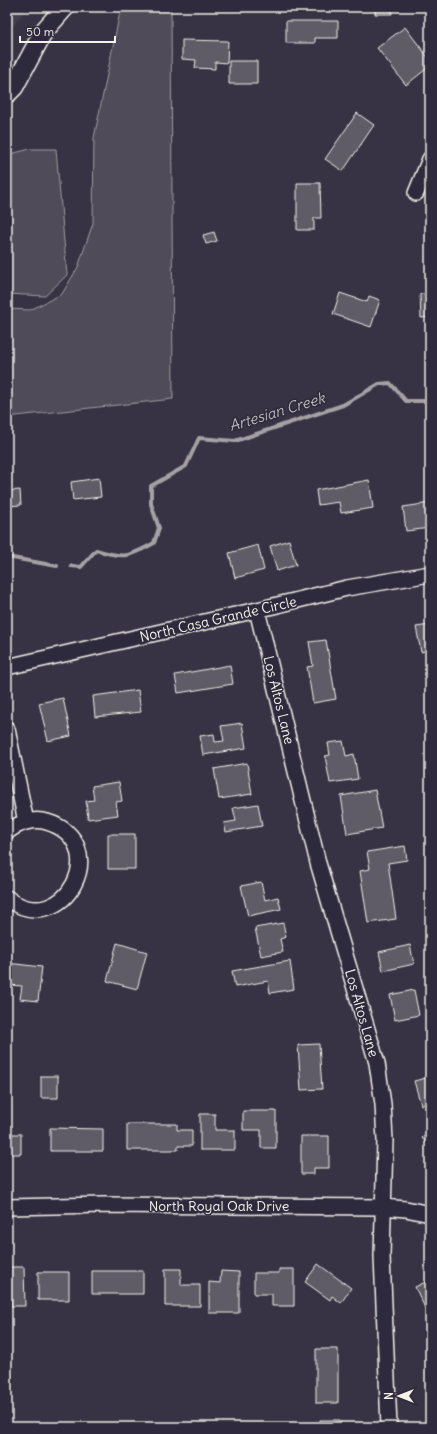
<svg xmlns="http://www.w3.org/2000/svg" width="437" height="1434" font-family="Delius,sans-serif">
	<rect width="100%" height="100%" fill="#373244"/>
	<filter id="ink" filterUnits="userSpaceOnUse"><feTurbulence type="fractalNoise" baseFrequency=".025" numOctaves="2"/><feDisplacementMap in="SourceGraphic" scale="8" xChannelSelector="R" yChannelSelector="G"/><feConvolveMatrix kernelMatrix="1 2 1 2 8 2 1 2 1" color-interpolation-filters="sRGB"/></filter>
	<g filter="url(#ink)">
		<!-- built -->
		<path fill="#433f4e" d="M 7,7 L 28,7 L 7,34 Z"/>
		<!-- green -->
		<path fill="#504b59" stroke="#a29ea0" d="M 121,7 L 171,7 L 173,399 L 7,417 L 7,309 L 30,310 L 62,294 L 78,267 L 93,223 L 94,138 Z
			M 30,149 L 56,149 L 67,275 L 45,296 L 7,294 L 7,155 Z"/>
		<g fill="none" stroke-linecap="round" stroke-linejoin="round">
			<!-- stream -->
			<path stroke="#a6a2a4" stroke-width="4" d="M 7,557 L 57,566
				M 71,566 L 81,567 L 96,550 C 125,559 128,557 154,543 L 159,528 L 151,504 L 151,486 L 186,466 L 199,438 L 235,441 L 343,405 L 379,384 L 390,383 L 406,401 L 430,401"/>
		</g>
		<!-- building -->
		<path fill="#5f5c67" stroke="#f4f1e8" d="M 375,7 L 392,7 L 392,14 L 375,14 Z
			M 286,21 L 338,21 L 338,38 L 315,38 L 315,43 L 286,43 Z
			M 405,27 L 430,60 L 430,66 L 406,85 L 377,48 Z
			M 182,40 L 228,41 L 227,63 L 215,62 L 215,69 L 195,68 L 196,60 L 182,59 Z
			M 229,61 L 257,61 L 257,84 L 229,84 Z
			M 357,113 L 374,125 L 343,171 L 325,159 Z
			M 297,183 L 320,183 L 321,218 L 314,218 L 314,230 L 297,230 Z
			M 214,232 L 217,241 L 206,244 L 203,235 Z
			M 340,293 L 367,302 L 369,296 L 380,300 L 371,327 L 333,314 Z
			M 420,294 L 430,294 L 430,317 L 421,318 Z
			M 99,478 L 101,497 L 73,500 L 71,482 Z
			M 369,480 L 373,508 L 341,513 L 339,502 L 318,505 L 316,490 Z
			M 20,490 L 21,505 L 7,506 L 7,491 Z
			M 430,503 L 430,528 L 406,531 L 403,507 Z
			M 289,540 L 296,565 L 277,571 L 270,546 Z
			M 258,545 L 264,570 L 235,578 L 229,553 Z
			M 430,625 L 430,650 L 421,652 L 416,627 Z
			M 326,640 L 336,699 L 313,703 L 307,667 L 313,666 L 309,642 Z
			M 230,665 L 233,684 L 178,693 L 175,675 Z
			M 138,690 L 141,712 L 95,717 L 93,696 Z
			M 63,698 L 71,736 L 48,741 L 39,703 Z
			M 242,723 L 246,748 L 203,755 L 200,736 L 214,734 L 215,742 L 224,741 L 221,726 Z
			M 343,741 L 346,756 L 354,754 L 358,779 L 330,783 L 325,756 L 330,755 L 328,743 Z
			M 247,763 L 252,794 L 219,799 L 214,769 Z
			M 119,782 L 122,801 L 116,802 L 118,815 L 88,819 L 86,801 L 94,800 L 92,786 Z
			M 375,790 L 382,828 L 347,834 L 341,796 Z
			M 258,804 L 262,826 L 226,832 L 224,823 L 236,821 L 233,808 Z
			M 108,834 L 135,834 L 135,869 L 108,869 Z
			M 405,846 L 407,860 L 388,863 L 396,919 L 368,923 L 360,871 L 370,869 L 367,852 Z
			M 261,882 L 265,900 L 278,897 L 281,909 L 248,916 L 241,886 Z
			M 283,923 L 286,937 L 280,939 L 283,952 L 261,956 L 255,928 Z
			M 117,943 L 147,952 L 137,989 L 107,981 Z
			M 410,945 L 414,964 L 383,971 L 379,952 Z
			M 290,961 L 294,989 L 270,993 L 268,981 L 235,987 L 232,971 Z
			M 7,963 L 42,967 L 38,1001 L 20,999 L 22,986 L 7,985 Z
			M 414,990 L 419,1015 L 395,1020 L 390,995 Z
			M 319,1044 L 322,1089 L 301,1090 L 298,1045 Z
			M 41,1076 L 58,1076 L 58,1098 L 41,1098 Z
			M 430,1077 L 430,1103 L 421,1105 L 414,1081 Z
			M 243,1111 L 276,1111 L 276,1148 L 261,1148 L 261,1130 L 243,1130 Z
			M 200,1114 L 215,1114 L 215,1130 L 235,1130 L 235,1150 L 200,1150 Z
			M 127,1124 L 177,1124 L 177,1130 L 192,1130 L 192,1146 L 178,1146 L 178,1150 L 127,1150 Z
			M 50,1128 L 103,1129 L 103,1151 L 50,1151 Z
			M 430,1130 L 430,1147 L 422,1138 Z
			M 7,1134 L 21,1134 L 21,1154 L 7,1154 Z
			M 301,1136 L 329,1136 L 329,1168 L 314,1168 L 314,1174 L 301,1174 Z
			M 318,1264 L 351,1288 L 341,1303 L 332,1296 L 330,1300 L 305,1282 Z
			M 7,1267 L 24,1267 L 25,1306 L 11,1306 L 10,1295 L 7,1295 Z
			M 165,1269 L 181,1269 L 181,1285 L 200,1285 L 200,1306 L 165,1306 Z
			M 279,1269 L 294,1269 L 294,1306 L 272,1306 L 272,1294 L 254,1294 L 254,1273 L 279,1273 Z
			M 92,1271 L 143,1271 L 143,1294 L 92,1294 Z
			M 221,1271 L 239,1272 L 239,1313 L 209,1313 L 209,1282 L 220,1283 Z
			M 38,1272 L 69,1272 L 69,1300 L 38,1300 Z
			M 430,1280 L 430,1308 L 426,1310 L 415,1287 Z
			M 316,1349 L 338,1349 L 338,1403 L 316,1403 Z
			M 320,1420 L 340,1420 L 340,1427 L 320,1427 Z"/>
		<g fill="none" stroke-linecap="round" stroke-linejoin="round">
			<!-- minor casing -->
			<g stroke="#f4f1e8" stroke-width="18">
				<path id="minor" d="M 416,193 L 430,159
					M 257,610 L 318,863 L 377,1063 L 383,1104 L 385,1140 L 382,1256 L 389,1427
					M 7,667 L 257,610 L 347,588 L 430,574
					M 7,729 L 26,822
					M 7,832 C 18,823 33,818 47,822 C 115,842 64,942 7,898
					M 7,1207 L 104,1205 L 383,1207 L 406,1209 L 430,1214"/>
			</g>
			<!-- tertiary casing -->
			<g stroke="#f4f1e8" stroke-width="21">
				<path id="tertiary" d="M 7,94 L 14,87 L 44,31 L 65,7"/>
			</g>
			<!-- minor -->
			<use href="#minor" stroke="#2f2a3d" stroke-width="15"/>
			<!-- tertiary -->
			<use href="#tertiary" stroke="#2f2a3d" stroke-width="18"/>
		</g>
	</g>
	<g text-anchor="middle" stroke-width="3" stroke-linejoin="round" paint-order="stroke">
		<!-- street labels -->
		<g font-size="14" fill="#f4f1e8" stroke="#2f2a3d">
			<text transform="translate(218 619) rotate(-13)" y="5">North Casa Grande Circle</text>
			<text transform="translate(279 700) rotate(76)" y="5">Los Altos Lane</text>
			<text transform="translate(362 1013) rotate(74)" y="5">Los Altos Lane</text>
			<text x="219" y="1211">North Royal Oak Drive</text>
		</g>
		<!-- water labels -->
		<g font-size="15" font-style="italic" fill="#bab6b5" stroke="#2f2a3d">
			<text transform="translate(277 412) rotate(-17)" y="5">Artesian Creek</text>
		</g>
	</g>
	<!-- margin -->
	<rect width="437" height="1434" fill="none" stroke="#2f2a3d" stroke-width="24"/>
	<rect x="12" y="12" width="413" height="1410" fill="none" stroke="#f4f1e8" stroke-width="1.5" filter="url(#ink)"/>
	<!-- north arrow -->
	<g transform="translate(399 1396) rotate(270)" stroke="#2f2a3d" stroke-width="3" paint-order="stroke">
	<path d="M0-3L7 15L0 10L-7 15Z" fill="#f4f1e8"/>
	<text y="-6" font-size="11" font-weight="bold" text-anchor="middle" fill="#f4f1e8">N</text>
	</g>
	<!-- scale -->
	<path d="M20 36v6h95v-6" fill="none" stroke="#f4f1e8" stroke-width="2"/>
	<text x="26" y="36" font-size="12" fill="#f4f1e8" stroke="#2f2a3d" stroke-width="3" paint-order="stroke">50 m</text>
</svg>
